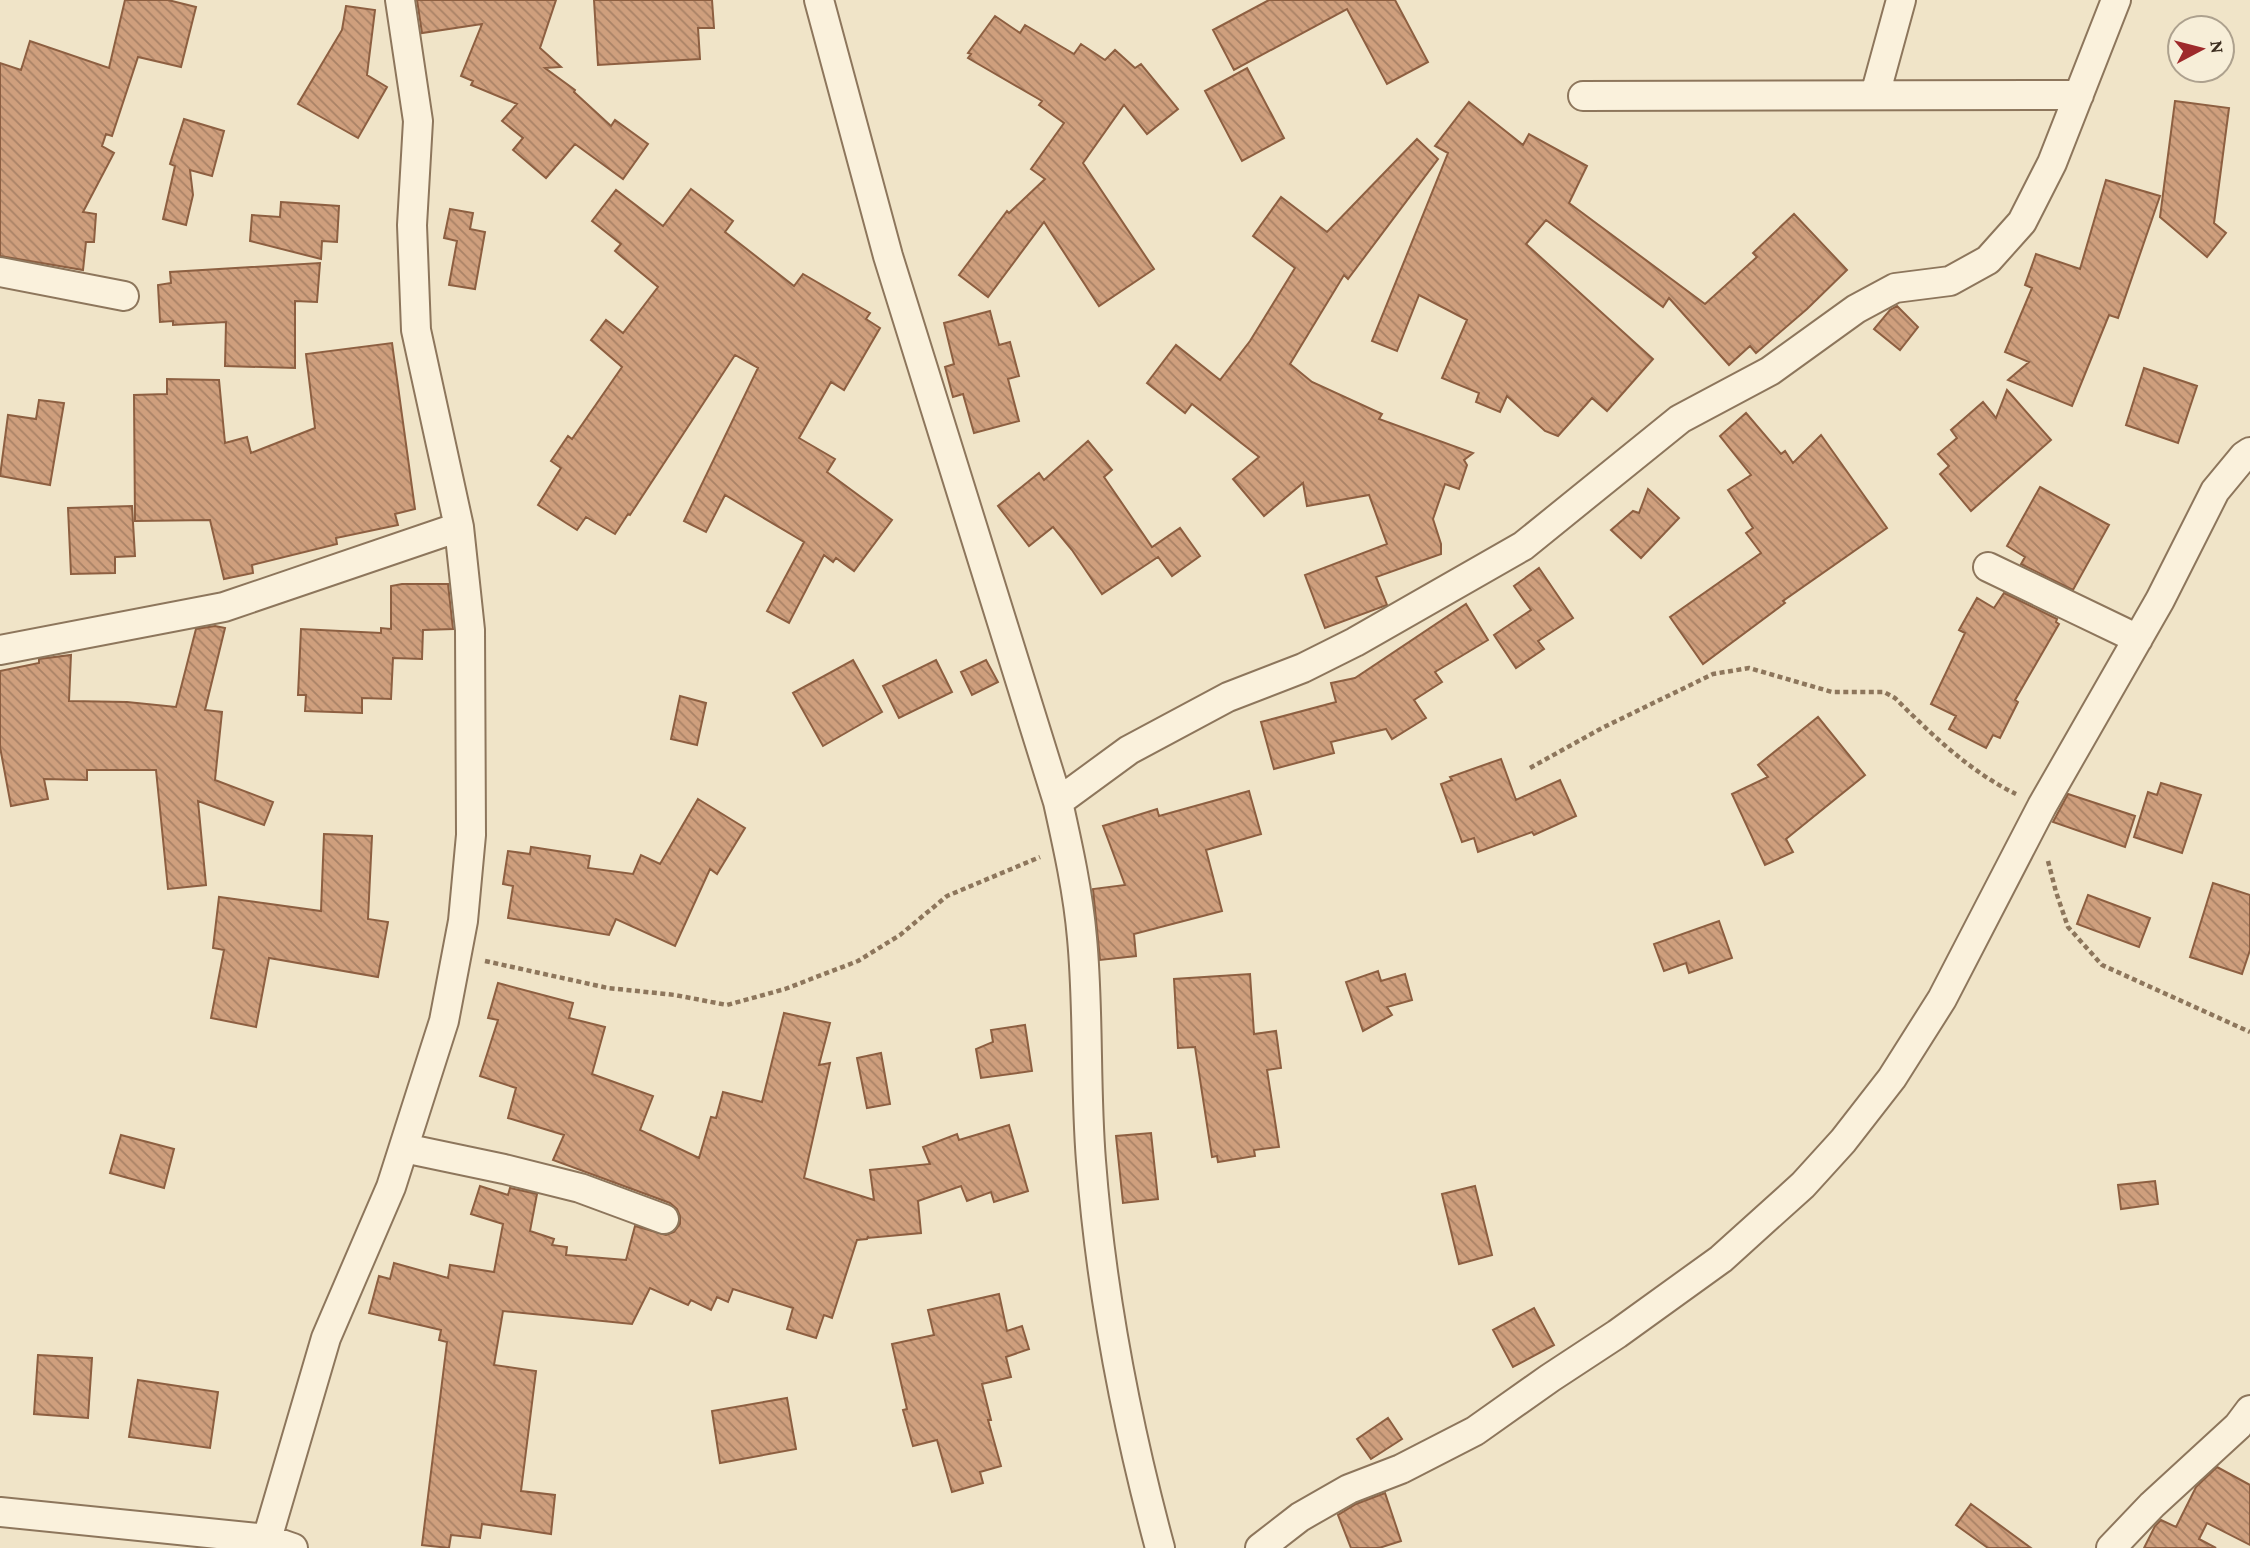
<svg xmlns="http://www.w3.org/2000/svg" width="2250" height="1548" font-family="'Crimson Pro',serif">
	<defs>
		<pattern id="building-back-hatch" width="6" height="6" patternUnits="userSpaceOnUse" patternTransform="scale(1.75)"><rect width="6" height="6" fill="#cf9f7d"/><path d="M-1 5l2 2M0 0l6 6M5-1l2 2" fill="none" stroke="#a98266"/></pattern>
	</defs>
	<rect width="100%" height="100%" fill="#f0e4c8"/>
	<!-- building -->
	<path fill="url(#building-back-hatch)" stroke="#8d5f41" stroke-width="2" d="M 125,0 L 168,0 L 196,7 L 181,67 L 138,57 L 112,136 L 106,134 L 102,146 L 114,153 L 83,212 L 96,214 L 94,242 L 86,242 L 83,270 L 0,256 L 0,63 L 21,70 L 30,41 L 109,68 Z
		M 417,0 L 556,0 L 540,48 L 561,67 L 545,68 L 575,90 L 574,92 L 611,126 L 615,120 L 648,144 L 623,179 L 575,144 L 546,178 L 513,150 L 523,138 L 502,121 L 517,104 L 471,85 L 473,81 L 461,76 L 482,24 L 422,33 Z
		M 594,0 L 712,0 L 714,28 L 698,28 L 700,59 L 598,65 Z
		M 1269,0 L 1395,0 L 1428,62 L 1387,84 L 1347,9 L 1234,70 L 1213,30 Z
		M 346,6 L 375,10 L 367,75 L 387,87 L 358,138 L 298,104 L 342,30 Z
		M 995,16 L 1020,33 L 1025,25 L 1074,54 L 1081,44 L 1105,60 L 1115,50 L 1135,68 L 1141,64 L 1178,109 L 1147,134 L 1124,105 L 1083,163 L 1154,269 L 1099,306 L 1044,222 L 988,297 L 959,275 L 1007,211 L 1009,213 L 1045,179 L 1031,169 L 1064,123 L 1039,105 L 1042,101 L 968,58 L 971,54 L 968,53 Z
		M 1247,68 L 1284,138 L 1242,161 L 1205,91 Z
		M 2175,101 L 2229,108 L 2214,223 L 2226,233 L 2207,257 L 2160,217 Z
		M 1469,102 L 1523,145 L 1529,134 L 1587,166 L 1569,203 L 1705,304 L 1757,257 L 1753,253 L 1794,214 L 1847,270 L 1807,309 L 1756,353 L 1750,346 L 1729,365 L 1669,298 L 1663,307 L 1546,220 L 1526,244 L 1653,359 L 1607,411 L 1592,398 L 1558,436 L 1545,431 L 1507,396 L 1500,412 L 1476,402 L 1479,393 L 1442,378 L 1467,320 L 1419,295 L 1397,351 L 1372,341 L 1448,153 L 1435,146 Z
		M 184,119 L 224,131 L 212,176 L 190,170 L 193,195 L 186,225 L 163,219 L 175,166 L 170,164 Z
		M 1417,139 L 1438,159 L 1348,279 L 1344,275 L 1290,364 L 1312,382 L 1382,414 L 1379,419 L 1473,453 L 1464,460 L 1467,465 L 1459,489 L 1445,484 L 1433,519 L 1441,544 L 1441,554 L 1376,577 L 1387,605 L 1325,628 L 1305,575 L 1387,544 L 1369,495 L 1307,506 L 1303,483 L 1264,516 L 1233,479 L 1259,457 L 1192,404 L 1185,413 L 1147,383 L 1176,345 L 1220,380 L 1250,341 L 1295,268 L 1253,236 L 1281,197 L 1327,232 Z
		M 2106,180 L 2160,196 L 2118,318 L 2109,315 L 2072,406 L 2008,380 L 2029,362 L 2005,352 L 2032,288 L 2025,285 L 2036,254 L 2080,269 Z
		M 691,189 L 733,221 L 725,232 L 794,286 L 803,274 L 870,313 L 866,319 L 880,328 L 844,390 L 831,382 L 799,438 L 835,459 L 827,472 L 892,520 L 854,571 L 836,558 L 833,562 L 824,555 L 789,623 L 767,611 L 804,542 L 725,495 L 706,532 L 684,521 L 758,368 L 735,355 L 630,515 L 628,514 L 615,534 L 586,517 L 577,530 L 538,505 L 561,468 L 551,461 L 568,436 L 572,439 L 622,367 L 591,340 L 606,320 L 623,333 L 658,287 L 615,251 L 621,244 L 592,221 L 616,190 L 663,226 Z
		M 281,202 L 339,206 L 337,242 L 322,241 L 321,259 L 250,241 L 252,215 L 280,217 Z
		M 450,209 L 473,213 L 470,229 L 485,232 L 475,289 L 449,285 L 457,241 L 444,238 Z
		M 320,263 L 317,302 L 295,301 L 295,368 L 225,366 L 226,322 L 173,325 L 173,321 L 160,322 L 158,285 L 171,283 L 170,272 Z
		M 1897,306 L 1918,327 L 1900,350 L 1874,329 L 1890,310 Z
		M 990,311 L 999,345 L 1010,342 L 1019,376 L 1008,379 L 1019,421 L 974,433 L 963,394 L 953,397 L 945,367 L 954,364 L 944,323 Z
		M 392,343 L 415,509 L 395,514 L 398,525 L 336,538 L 337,544 L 252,565 L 253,573 L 224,579 L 210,520 L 135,521 L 134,395 L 167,394 L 167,379 L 219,380 L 225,443 L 247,437 L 251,453 L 315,428 L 306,354 Z
		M 2144,368 L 2197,386 L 2178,443 L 2126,425 Z
		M 2007,390 L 2051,440 L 1971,511 L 1940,474 L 1949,466 L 1938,454 L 1957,438 L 1951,430 L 1983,402 L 1996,418 Z
		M 39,400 L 64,403 L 50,485 L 0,476 L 8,415 L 36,419 Z
		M 1746,413 L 1781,454 L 1785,451 L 1793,463 L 1821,435 L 1887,528 L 1783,601 L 1785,603 L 1703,664 L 1670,617 L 1761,553 L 1746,533 L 1753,528 L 1728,490 L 1751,475 L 1720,436 Z
		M 1088,441 L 1112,470 L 1104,477 L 1152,547 L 1180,528 L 1200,556 L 1172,576 L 1158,557 L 1102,594 L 1072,550 L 1053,527 L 1029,546 L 998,506 L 1039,473 L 1044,480 Z
		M 2040,487 L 2109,525 L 2073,590 L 2021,564 L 2025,557 L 2007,546 Z
		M 1648,489 L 1679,518 L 1641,558 L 1611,530 L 1633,511 L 1639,513 Z
		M 132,506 L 135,556 L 115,557 L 115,573 L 71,574 L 68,508 Z
		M 1539,568 L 1573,618 L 1538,641 L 1544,649 L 1516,668 L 1494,635 L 1531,610 L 1514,586 Z
		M 402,584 L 448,584 L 453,629 L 423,630 L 422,659 L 393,658 L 391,699 L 362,698 L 362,713 L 305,711 L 306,695 L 298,695 L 301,629 L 381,633 L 381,628 L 391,629 L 391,586 Z
		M 2004,593 L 2057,619 L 2056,622 L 2059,624 L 2015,700 L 2018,702 L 2000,738 L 1993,735 L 1986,748 L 1949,729 L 1956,716 L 1931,704 L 1965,633 L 1959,630 L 1977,598 L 1994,608 Z
		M 1466,604 L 1488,640 L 1435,672 L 1442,682 L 1414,700 L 1426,718 L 1392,739 L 1386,729 L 1331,742 L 1334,753 L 1274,769 L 1261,722 L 1336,702 L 1331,683 L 1355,678 Z
		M 215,626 L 225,628 L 205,710 L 222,712 L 215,780 L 273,802 L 264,825 L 198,801 L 206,885 L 168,889 L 156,770 L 87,770 L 87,780 L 44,779 L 48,799 L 11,806 L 0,747 L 0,671 L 39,663 L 39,659 L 71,655 L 69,701 L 127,702 L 176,707 L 196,629 Z
		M 853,660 L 882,712 L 823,746 L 793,693 Z
		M 936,660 L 952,692 L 899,718 L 883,686 Z
		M 986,660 L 998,682 L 972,695 L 961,672 Z
		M 680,696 L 706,703 L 697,745 L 671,739 Z
		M 1818,717 L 1865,775 L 1786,839 L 1793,852 L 1765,865 L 1732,794 L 1768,777 L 1758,765 Z
		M 1501,759 L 1516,800 L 1560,780 L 1576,816 L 1534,835 L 1532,832 L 1478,852 L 1474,838 L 1462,842 L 1441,784 L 1452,780 L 1450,777 Z
		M 2161,783 L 2201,795 L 2182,853 L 2134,837 L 2148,792 L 2157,795 Z
		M 1249,791 L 1261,834 L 1206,850 L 1222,911 L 1134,934 L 1136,956 L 1100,960 L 1093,889 L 1125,885 L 1103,826 L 1157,809 L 1159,816 Z
		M 2068,794 L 2135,816 L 2125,847 L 2053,822 Z
		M 698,799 L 745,828 L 717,874 L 710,869 L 675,946 L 616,919 L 609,935 L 508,918 L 513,886 L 503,884 L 508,851 L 530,854 L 531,847 L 590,856 L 588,868 L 633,874 L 641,855 L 660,864 Z
		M 324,834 L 372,836 L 368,919 L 388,922 L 378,977 L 269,958 L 256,1027 L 211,1018 L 224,950 L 213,948 L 219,897 L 321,911 Z
		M 2213,883 L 2250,895 L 2250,950 L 2242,974 L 2190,957 Z
		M 2088,895 L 2150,918 L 2139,947 L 2077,924 Z
		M 1719,921 L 1732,958 L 1689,973 L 1686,963 L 1664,971 L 1654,944 Z
		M 1378,971 L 1381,981 L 1405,974 L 1412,1000 L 1387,1007 L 1392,1015 L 1363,1031 L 1346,982 Z
		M 1250,974 L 1254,1034 L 1276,1031 L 1281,1068 L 1267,1070 L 1279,1147 L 1254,1150 L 1255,1156 L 1218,1162 L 1217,1156 L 1212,1157 L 1195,1047 L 1178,1048 L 1174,979 Z
		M 498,983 L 573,1003 L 569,1018 L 605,1027 L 592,1074 L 653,1096 L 640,1130 L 699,1158 L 711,1117 L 716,1118 L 723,1092 L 762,1102 L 784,1013 L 830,1023 L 819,1065 L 830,1063 L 804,1178 L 874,1200 L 870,1170 L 930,1164 L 923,1147 L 957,1134 L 959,1140 L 1009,1125 L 1028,1191 L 994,1202 L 991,1192 L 967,1201 L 961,1186 L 918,1201 L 921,1233 L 868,1238 L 868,1236 L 867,1239 L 857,1240 L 832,1318 L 824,1315 L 816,1338 L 787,1329 L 793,1308 L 733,1289 L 728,1302 L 717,1297 L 711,1310 L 691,1300 L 688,1305 L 650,1288 L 632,1324 L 503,1311 L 494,1365 L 536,1371 L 521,1491 L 555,1495 L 551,1534 L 482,1524 L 480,1538 L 451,1535 L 449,1548 L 422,1545 L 447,1342 L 439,1340 L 441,1330 L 369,1313 L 379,1276 L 390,1279 L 394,1263 L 448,1278 L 450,1265 L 494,1272 L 503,1224 L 471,1214 L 480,1186 L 508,1195 L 510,1188 L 537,1194 L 530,1231 L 554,1239 L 552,1245 L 567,1247 L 566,1255 L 626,1260 L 635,1226 L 666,1235 L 674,1232 L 680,1224 L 680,1216 L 677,1209 L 670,1203 L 553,1160 L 564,1135 L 508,1118 L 516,1088 L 480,1076 L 498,1020 L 488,1018 Z
		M 1025,1025 L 1032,1071 L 981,1078 L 976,1049 L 993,1042 L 991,1030 Z
		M 881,1053 L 890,1104 L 867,1108 L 857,1058 Z
		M 1151,1133 L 1158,1199 L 1123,1203 L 1116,1136 Z
		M 121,1135 L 174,1149 L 164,1188 L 110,1173 Z
		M 2155,1181 L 2158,1204 L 2121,1209 L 2118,1185 Z
		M 1475,1186 L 1492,1255 L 1459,1264 L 1442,1194 Z
		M 999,1294 L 1007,1331 L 1022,1326 L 1029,1349 L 1006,1357 L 1011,1377 L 982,1384 L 991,1420 L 988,1420 L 1001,1466 L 980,1472 L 983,1483 L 952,1492 L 937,1440 L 913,1446 L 903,1410 L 907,1409 L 892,1344 L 934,1335 L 928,1310 Z
		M 1534,1308 L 1554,1345 L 1513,1367 L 1493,1330 Z
		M 38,1355 L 92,1358 L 88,1418 L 34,1414 Z
		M 138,1380 L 218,1392 L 210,1448 L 129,1437 Z
		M 787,1398 L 796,1449 L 720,1463 L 712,1411 Z
		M 1388,1418 L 1402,1439 L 1371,1459 L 1357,1439 Z
		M 2217,1467 L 2250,1485 L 2250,1545 L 2207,1523 L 2199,1539 L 2216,1548 L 2144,1548 L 2155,1526 L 2161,1520 L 2176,1527 L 2196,1487 Z
		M 1385,1493 L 1401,1541 L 1379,1548 L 1351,1548 L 1338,1515 L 1356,1504 Z
		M 1971,1504 L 2031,1548 L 1988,1548 L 1956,1525 Z"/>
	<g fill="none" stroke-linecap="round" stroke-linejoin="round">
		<!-- minor casing -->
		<g stroke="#8d765c" stroke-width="32">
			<path id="minor" d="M 819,0 L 888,256 L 1058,802 C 1068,847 1078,892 1082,938 C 1089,1012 1085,1087 1091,1161 C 1101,1292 1126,1422 1160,1548
				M 1875,95 L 1901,0
				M 1583,96 L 2079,95
				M 0,272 L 124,296
				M 1988,567 L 2138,639
				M 0,650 L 224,607 L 459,527
				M 1058,802 L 1129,750 L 1228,697 L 1303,668 L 1355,642 L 1523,546 L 1680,419 L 1770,371 L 1856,309 L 1895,288 L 1950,281 L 1988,260 L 2022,222 L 2052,163 L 2116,0
				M 404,1148 L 504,1169 L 580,1188 L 664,1219
				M 0,1512 L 267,1539 L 293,1548
				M 267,1539 L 326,1338 L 391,1187 L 444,1021 L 463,921 L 471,835 L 470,630 L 459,527 L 416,330 L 412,225 L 418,121 L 400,0
				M 1260,1548 L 1300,1517 L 1349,1489 L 1401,1469 L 1475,1431 L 1550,1378 L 1617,1334 L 1721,1259 L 1803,1185 L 1843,1141 L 1892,1078 L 1942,999 L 2042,806 L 2160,600 L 2215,491 L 2244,456 L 2250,452
				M 2111,1548 L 2152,1505 L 2238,1426 L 2250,1410"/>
		</g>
		<!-- path -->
		<path stroke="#8d765c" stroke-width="4.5" stroke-dasharray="5 3.5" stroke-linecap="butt" d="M 1530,768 L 1602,728 L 1713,674 L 1749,668 L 1832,692 L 1884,692 L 1895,698 C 1930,733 1970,772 2016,794
			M 2048,861 L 2056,892 L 2068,927 L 2102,965 L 2250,1032
			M 485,961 L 608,988 L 675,995 L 727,1005 L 785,989 L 858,961 L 900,935 L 947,896 L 1040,857"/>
		<!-- minor -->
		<use href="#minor" stroke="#faf1dc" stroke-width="28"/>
	</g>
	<!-- north arrow -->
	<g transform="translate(2201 49) rotate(83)"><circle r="33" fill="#f7eed8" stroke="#ada18e" stroke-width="2"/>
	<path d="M0-5L12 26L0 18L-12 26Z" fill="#9e2a2b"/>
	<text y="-10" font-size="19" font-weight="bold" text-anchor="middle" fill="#3d2e20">N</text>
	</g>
</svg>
